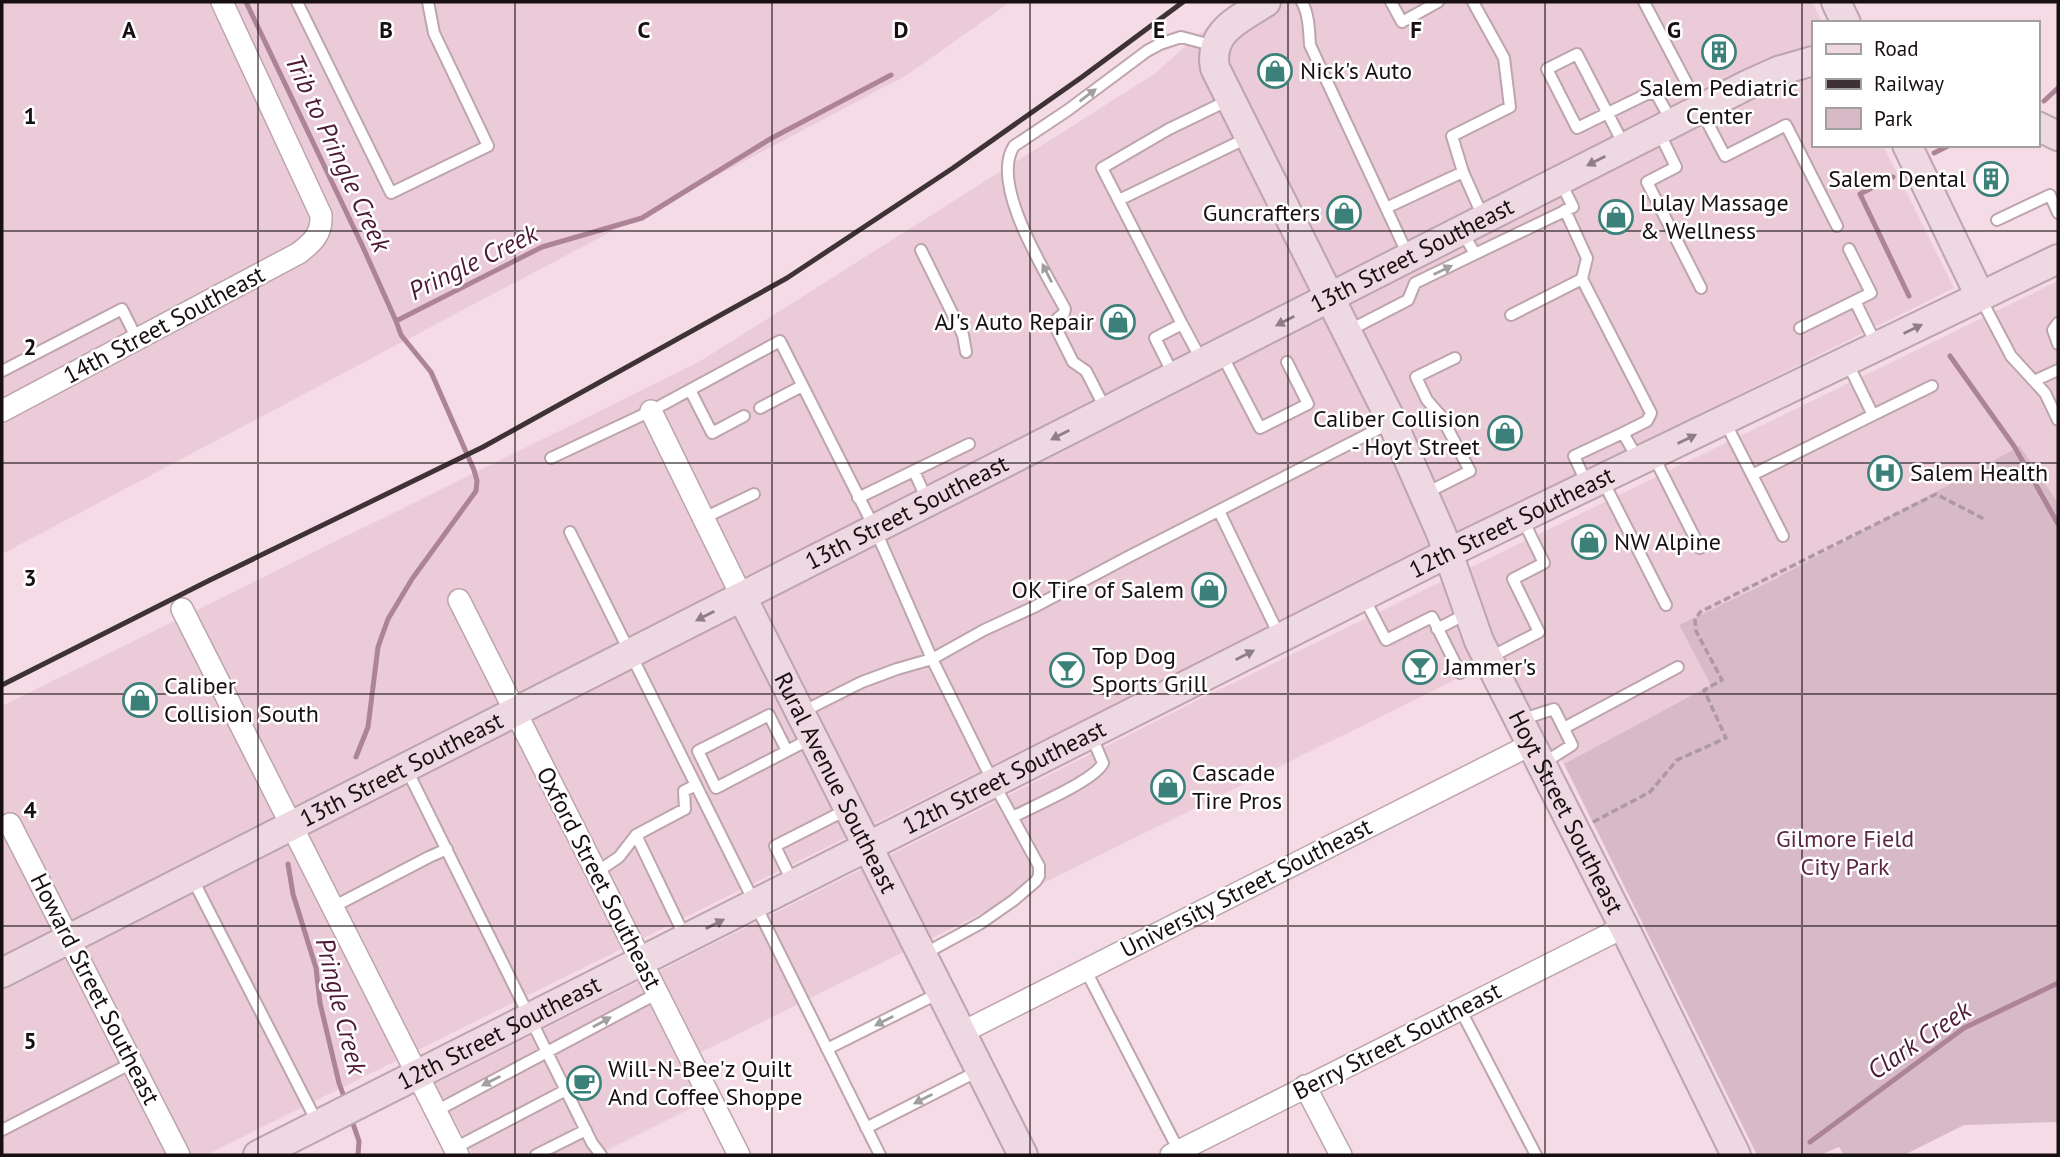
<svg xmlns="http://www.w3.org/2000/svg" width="2060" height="1157" font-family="'PT Sans',sans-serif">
	<rect width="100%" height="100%" fill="#f5dbe5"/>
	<!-- built -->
	<path fill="#eccbd9" d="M 2,2 L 1010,2 L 907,75 L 2,554 Z
		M 1236,2 L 1812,2 L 1823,23 L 1813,23 L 1813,145 L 1883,145 L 1954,288 L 206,1155 L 2,1155 L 2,706 L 699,362 L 1153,75 Z
		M 2058,281 L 2058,503 L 2020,446 L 1773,580 L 1679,625 L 1712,685 L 1564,764 L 1473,671 L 697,1054 L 719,1094 L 597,1155 L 473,1155 L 435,1084 L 1198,700 Z"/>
	<!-- green -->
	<path fill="#d8b9c6" d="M 2020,446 L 2058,503 L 2058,1122 L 1964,1125 L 1904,1155 L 1844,1155 L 1839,1147 L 1820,1155 L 1757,1155 L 1564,764 L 1711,685 L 1679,625 L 1773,580 Z"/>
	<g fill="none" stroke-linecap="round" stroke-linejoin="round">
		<!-- stream -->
		<path stroke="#ad8496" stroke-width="5" d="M 246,2 L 362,245 L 396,321
			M 2044,101 L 2058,88
			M 1934,153 L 1950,145
			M 1893,177 L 1860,194 L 1909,296
			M 1950,356 L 2014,446 L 2058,524
			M 356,757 L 368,727 L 378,647 L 388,619 L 412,579 L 476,491 L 477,481 L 474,470 L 431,372 L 401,335 L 396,321 L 542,247 L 642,218 L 770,139 L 891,75
			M 288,864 L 293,894 L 316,968 L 320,1003 L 339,1083 L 346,1102
			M 351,1118 L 359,1141 L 358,1155
			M 1810,1142 L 1964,1028 L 2058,983"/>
		<!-- lane casing -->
		<g stroke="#bda4ae" stroke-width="14">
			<path id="lane" d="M 297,2 L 391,193 L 488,146 L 434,33 L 428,2
				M 1302,2 C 1309,15 1309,30 1310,45 L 1408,255
				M 1391,2 L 1402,22 L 1438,2
				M 1644,2 L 1725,156 L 1786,125 L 1837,226
				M 1659,132 L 1676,167 L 1647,182 L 1701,288
				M 1625,147 L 1577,54 L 1547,69 L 1577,128 L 1649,93 L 1657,95 L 1672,122
				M 1463,172 L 1452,136 L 1510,107 L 1504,58 L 1473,2
				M 1119,200 L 1249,137
				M 1386,208 L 1463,172 L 1483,217
				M 1997,220 L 2050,195 L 2058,213
				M 921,250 L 963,335 L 966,352
				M 1475,254 L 1573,207 L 1560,181
				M 1582,279 L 1651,413 L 1647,421 L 1623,433
				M 1981,299 L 2011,356 L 2045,393 L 2058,420
				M 1855,301 L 1877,346
				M 1511,315 L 1582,279 L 1587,258 L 1565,210
				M 2058,323 L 2053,330 L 2058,344
				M 1182,324 L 1102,168 L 1169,129 L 1229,100
				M 1800,328 L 1871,293 L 1849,249
				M 1348,331 L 1408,300 L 1415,283 L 1475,254 L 1462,231
				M 1221,353 L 1260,428 L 1308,404 L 1287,362
				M 2,371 L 122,309 L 137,339
				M 1173,374 L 1155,338 L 1182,324 L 1202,361
				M 2034,381 L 2058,370
				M 690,390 L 712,433 L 744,416
				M 760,408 L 802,386
				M 1106,410 L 1086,371 L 1073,362 L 1055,326 L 1056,320 L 1064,313 L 1065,309 C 1046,273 989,184 1014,146 L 1068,110 L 1147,51 L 1160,44 L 1181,37 L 1215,46
				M 1873,415 L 1932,386
				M 1724,420 L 1752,475 L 1873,415 L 1847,362
				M 1653,455 L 1700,548
				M 551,458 L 651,411 L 780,341 L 875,529 L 932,659 L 993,782 L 1039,866 L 1039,876 L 1036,881 L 1014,900 L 981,923 L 922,955
				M 914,471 L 927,500
				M 1752,475 L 1783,536
				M 1602,479 L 1666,605
				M 1587,484 L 1574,456 L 1623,433 L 1639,461
				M 1424,494 L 1470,471 L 1441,416 L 1427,400 L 1416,377 L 1455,358
				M 858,498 L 969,444
				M 1219,511 L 1280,637
				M 704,518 L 754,494
				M 570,532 L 880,1155
				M 1363,596 L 1386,640 L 1432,617 L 1460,673 L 1539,632 L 1513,579 L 1544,563 L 1522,518
				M 1437,629 L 1468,613
				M 802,712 L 862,682 L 897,669 L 932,659 L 984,630 L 1034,607 L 1128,557 L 1390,423
				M 1520,720 L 1554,709 L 1572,745 L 1542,764
				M 1564,728 L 1678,667
				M 787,751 L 769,715 L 698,751 L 716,788 L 810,739
				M 406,768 L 592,1143 L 601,1155
				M 1013,817 C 1033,806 1094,781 1103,763 L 1091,735
				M 636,835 L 685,937
				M 597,872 L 619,857 L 636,835 L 685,809 L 684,791 L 696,785
				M 192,878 L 317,1122
				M 793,883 L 775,846 L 848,809
				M 333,907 L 429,857 L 447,849
				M 1085,969 L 1180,1153
				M 1460,1009 L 1536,1155
				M 827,1049 L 941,992
				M 436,1111 L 658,993
				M 866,1128 L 980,1070
				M 2,1130 L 132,1063
				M 455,1148 L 566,1090
				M 536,1155 L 586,1130"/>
		</g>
		<!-- street casing -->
		<g stroke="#bda4ae" stroke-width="24">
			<path id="street" d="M 2,411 L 299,253 C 313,242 322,234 321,215 L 222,2
				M 651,411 L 742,597
				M 459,600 L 739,1155
				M 182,609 L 458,1155
				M 10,824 L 179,1155
				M 961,1033 L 1532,744
				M 1305,1086 L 1341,1155
				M 1171,1155 L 1624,927"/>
		</g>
		<!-- secondary casing -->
		<g stroke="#bda4ae" stroke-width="32">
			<g id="secondary">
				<path id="s1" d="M 1266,2 C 1240,19 1208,31 1215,68 L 1392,422 L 1441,533 L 1479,641 L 1624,927 L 1736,1155"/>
				<path d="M 1836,2 L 1846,23"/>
				<path d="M 2037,126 L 2058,136"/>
				<path d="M 1907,145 L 1980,296"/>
				<path id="s2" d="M 742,597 L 1023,1155"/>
				<path id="s3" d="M 2,973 L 1749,84 L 1778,71 L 1813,61"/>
				<path id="s4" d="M 258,1155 L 1448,553 L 2058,259"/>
			</g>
		</g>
		<!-- path -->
		<path stroke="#ad99a1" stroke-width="3.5" stroke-dasharray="7 3.5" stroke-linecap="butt" d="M 1593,822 L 1650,792 L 1677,760 L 1726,738 L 1704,690 L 1722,680 L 1696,631 L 1695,620 L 1700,612 L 1936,494 L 1984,519"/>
		<!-- lane -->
		<use href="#lane" stroke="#fff" stroke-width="10"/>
		<!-- street -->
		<use href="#street" stroke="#fff" stroke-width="21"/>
		<!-- secondary -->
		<use href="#secondary" stroke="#eed8e2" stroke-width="28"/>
		<!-- rail -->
		<path stroke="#3e3237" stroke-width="5" d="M 2,685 L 208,581 L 483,447 L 787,278 L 953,168 L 1082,77 L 1183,2"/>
	</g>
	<!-- one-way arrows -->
	<defs><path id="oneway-solid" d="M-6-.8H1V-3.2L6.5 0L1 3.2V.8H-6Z" transform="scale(1.75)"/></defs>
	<g fill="#a39fa1">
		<use href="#oneway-solid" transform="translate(1088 95) rotate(-37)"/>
		<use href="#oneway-solid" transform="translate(1443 270) rotate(-26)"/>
		<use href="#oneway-solid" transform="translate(1047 273) rotate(-117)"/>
		<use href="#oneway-solid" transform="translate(884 1021) rotate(153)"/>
		<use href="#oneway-solid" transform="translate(602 1022) rotate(-29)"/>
		<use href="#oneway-solid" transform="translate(491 1081) rotate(153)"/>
		<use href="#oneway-solid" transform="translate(923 1099) rotate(153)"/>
	</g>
	<g fill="#8e7e85">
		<use href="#oneway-solid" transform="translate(1596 161) rotate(153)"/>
		<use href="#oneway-solid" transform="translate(1285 321) rotate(153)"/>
		<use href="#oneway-solid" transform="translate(1913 329) rotate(-26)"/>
		<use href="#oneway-solid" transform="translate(1060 435) rotate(153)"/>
		<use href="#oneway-solid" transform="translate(1687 439) rotate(-26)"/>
		<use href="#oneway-solid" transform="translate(705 616) rotate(153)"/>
		<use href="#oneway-solid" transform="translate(1245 655) rotate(-27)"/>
		<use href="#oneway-solid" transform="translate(715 924) rotate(-27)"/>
	</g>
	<!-- grid -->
	<path fill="none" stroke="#180f13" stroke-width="2" stroke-opacity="0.55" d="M 258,2 L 258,1155M 515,2 L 515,1155M 772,2 L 772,1155M 1030,2 L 1030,1155M 1288,2 L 1288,1155M 1545,2 L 1545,1155M 1802,2 L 1802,1155M 2,231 L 2058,231M 2,463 L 2058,463M 2,694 L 2058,694M 2,926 L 2058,926"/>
	<!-- icons -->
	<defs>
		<g id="building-ring" transform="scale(1.75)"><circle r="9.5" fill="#fff" stroke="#3b817a" stroke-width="1.5"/><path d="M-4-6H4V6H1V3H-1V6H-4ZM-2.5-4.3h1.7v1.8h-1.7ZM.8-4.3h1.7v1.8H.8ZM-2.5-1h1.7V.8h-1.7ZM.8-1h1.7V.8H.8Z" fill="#3b817a"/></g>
		<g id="shop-ring" transform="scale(1.75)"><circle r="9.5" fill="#fff" stroke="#3b817a" stroke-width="1.5"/><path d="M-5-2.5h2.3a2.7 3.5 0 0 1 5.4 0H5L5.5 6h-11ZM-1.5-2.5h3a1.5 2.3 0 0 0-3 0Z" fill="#3b817a"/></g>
		<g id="hospital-ring" transform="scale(1.75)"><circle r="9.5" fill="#fff" stroke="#3b817a" stroke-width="1.5"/><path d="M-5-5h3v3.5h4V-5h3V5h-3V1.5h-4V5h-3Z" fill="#3b817a"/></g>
		<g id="bar-ring" transform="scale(1.75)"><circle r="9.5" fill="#fff" stroke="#3b817a" stroke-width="1.5"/><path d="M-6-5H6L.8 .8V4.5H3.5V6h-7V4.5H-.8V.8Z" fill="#3b817a"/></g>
		<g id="cafe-ring" transform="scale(1.75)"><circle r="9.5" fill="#fff" stroke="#3b817a" stroke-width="1.5"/><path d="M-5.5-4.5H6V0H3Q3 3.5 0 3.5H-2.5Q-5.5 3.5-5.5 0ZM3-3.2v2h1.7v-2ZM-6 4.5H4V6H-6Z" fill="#3b817a"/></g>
	</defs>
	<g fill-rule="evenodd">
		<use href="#building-ring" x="1719" y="52"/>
		<use href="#shop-ring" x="1275" y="71"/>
		<use href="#building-ring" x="1991" y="179"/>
		<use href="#shop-ring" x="1344" y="213"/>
		<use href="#shop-ring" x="1616" y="217"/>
		<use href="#shop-ring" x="1118" y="322"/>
		<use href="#shop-ring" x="1505" y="433"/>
		<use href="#hospital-ring" x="1885" y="473"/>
		<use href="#shop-ring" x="1589" y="542"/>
		<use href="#shop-ring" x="1209" y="590"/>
		<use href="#bar-ring" x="1420" y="667"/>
		<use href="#bar-ring" x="1067" y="670"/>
		<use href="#shop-ring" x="140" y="700"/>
		<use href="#shop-ring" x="1168" y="787"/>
		<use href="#cafe-ring" x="584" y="1083"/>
	</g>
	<g text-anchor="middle" stroke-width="5" stroke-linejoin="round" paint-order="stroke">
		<!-- poi labels -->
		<g font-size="24" fill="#180f13" stroke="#fff" text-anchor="start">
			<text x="1300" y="79">Nick's Auto</text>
			<text x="1719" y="96" text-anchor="middle">Salem Pediatric<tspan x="1719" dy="28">Center</tspan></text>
			<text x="1966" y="187" text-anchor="end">Salem Dental</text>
			<text x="1640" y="211">Lulay Massage<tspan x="1640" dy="28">&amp; Wellness</tspan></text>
			<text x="1320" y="221" text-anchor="end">Guncrafters</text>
			<text x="1094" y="330" text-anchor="end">AJ's Auto Repair</text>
			<text x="1480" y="427" text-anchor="end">Caliber Collision<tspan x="1480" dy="28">- Hoyt Street</tspan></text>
			<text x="1910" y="481">Salem Health</text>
			<text x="1614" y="550">NW Alpine</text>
			<text x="1184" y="598" text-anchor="end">OK Tire of Salem</text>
			<text x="1092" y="664">Top Dog<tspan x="1092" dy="28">Sports Grill</tspan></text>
			<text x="1444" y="675">Jammer's</text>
			<text x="164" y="694">Caliber<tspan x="164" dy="28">Collision South</tspan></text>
			<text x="1192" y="781">Cascade<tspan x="1192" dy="28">Tire Pros</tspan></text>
			<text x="608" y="1077">Will-N-Bee'z Quilt<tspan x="608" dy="28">And Coffee Shoppe</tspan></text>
		</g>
		<!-- street labels -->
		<g font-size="24" fill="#180f13" stroke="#fff">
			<text dy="8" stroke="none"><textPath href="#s3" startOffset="1582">13th Street Southeast</textPath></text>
			<text transform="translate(164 325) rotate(-28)" y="8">14th Street Southeast</text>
			<text dy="8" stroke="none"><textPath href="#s3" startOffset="1015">13th Street Southeast</textPath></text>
			<text dy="8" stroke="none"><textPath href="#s4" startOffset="1404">12th Street Southeast</textPath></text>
			<text dy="8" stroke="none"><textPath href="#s3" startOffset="448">13th Street Southeast</textPath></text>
			<text dy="8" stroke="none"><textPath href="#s4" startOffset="836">12th Street Southeast</textPath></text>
			<text dy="8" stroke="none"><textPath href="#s2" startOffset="208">Rural Avenue Southeast</textPath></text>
			<text dy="8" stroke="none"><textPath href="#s1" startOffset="914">Hoyt Street Southeast</textPath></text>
			<text transform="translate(599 878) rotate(63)" y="8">Oxford Street Southeast</text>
			<text transform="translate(1246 888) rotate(-27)" y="8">University Street Southeast</text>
			<text transform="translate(95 989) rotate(63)" y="8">Howard Street Southeast</text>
			<text dy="8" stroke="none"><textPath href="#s4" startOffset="270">12th Street Southeast</textPath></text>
			<text transform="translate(1397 1041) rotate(-27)" y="8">Berry Street Southeast</text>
		</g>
		<!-- park labels -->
		<g font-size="24" fill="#5d2742" stroke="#fff">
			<text x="1845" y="847">Gilmore Field<tspan x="1845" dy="28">City Park</tspan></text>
		</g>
		<!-- water labels -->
		<g font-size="26" font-style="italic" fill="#4d1934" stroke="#fff">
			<text transform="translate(338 153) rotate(65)" y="9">Trib to Pringle Creek</text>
			<text transform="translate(473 262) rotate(-26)" y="9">Pringle Creek</text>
			<text transform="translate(341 1006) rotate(76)" y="9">Pringle Creek</text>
			<text transform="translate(1919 1040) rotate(-34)" y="9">Clark Creek</text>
		</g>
	</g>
	<g font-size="23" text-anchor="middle" font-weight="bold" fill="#180f13" stroke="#fff" stroke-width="5" stroke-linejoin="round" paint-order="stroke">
		<text x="129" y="38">A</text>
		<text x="386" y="38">B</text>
		<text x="644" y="38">C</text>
		<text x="901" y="38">D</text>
		<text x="1159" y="38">E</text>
		<text x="1416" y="38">F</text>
		<text x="1674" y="38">G</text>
		<text x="30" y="124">1</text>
		<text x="30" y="355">2</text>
		<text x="30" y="586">3</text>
		<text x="30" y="818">4</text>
		<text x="30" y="1049">5</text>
	</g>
	<!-- border -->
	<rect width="2060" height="1157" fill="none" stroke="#180f13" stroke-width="7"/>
	<!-- legend -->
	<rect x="1812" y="21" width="228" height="126" fill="#ffffff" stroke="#a39fa1" stroke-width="2"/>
	<rect x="1826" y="44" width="35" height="10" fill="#eed8e2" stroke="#a39fa1" stroke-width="2"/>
	<text x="1874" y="56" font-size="21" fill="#180f13">Road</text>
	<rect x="1826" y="79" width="35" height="10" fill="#3e3237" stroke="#a39fa1" stroke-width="2"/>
	<text x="1874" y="91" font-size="21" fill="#180f13">Railway</text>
	<rect x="1826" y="108" width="35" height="21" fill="#d8b9c6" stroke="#a39fa1" stroke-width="2"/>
	<text x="1874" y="126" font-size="21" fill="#180f13">Park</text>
</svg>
